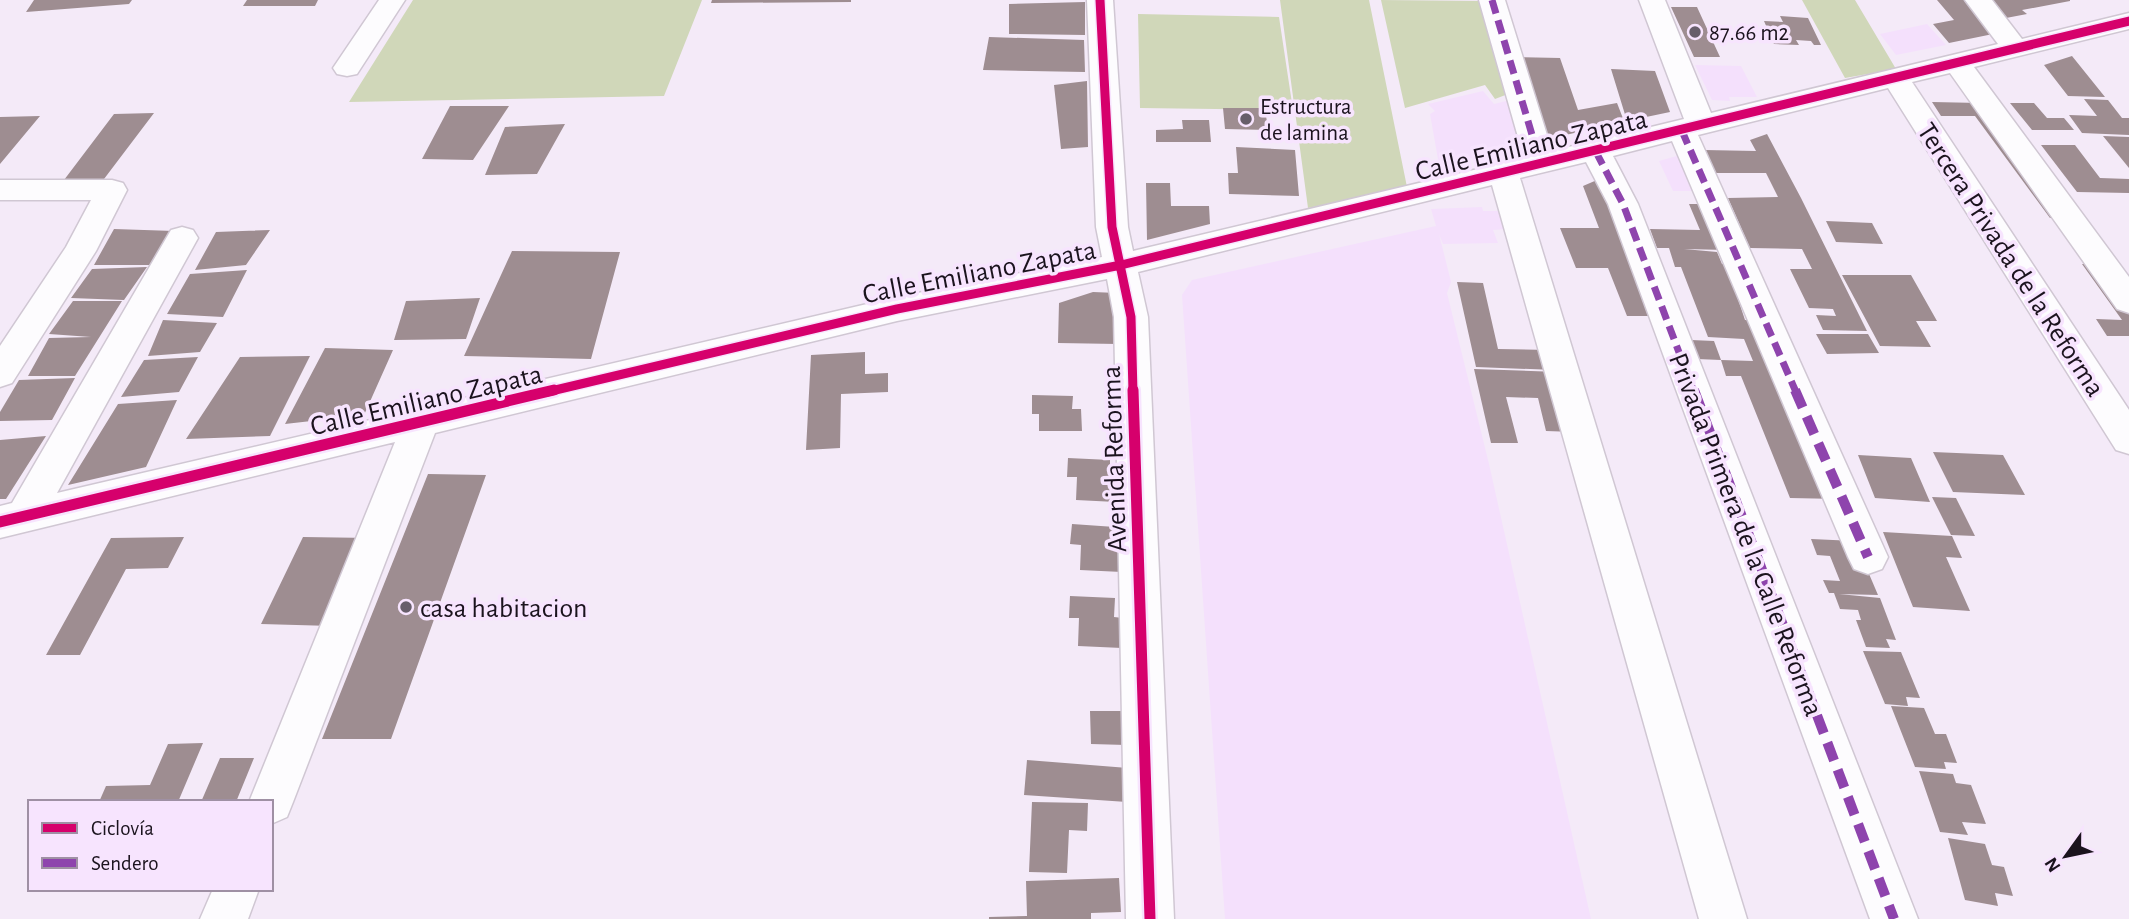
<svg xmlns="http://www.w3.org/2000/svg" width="2129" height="919" font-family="'Alegreya Sans',sans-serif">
	<rect width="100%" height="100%" fill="#f4eaf8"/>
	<!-- built -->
	<path fill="#f4e0fc" d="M 1927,24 L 1946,45 L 1896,55 L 1880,34 Z
		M 1695,65 L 1741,66 L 1757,97 L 1729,97 L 1730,101 L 1712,100 Z
		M 1483,91 L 1494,104 L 1510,100 L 1525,147 L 1439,165 L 1430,114 L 1435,111 L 1428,104 Z
		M 1687,153 L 1704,191 L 1673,191 L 1659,161 Z
		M 1482,207 L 1483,211 L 1500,211 L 1507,229 L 1493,230 L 1498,243 L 1443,244 L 1439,234 L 1451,282 L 1447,293 L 1489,464 L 1591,919 L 1225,919 L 1182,295 L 1192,280 L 1436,226 L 1431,209 Z"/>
	<!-- green -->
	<path fill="#d0d7b9" d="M 413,0 L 702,0 L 664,96 L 349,102 Z
		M 1280,0 L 1369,0 L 1407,187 L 1308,208 Z
		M 1381,0 L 1482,1 L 1508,94 L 1495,99 L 1485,85 L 1405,108 Z
		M 1802,0 L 1855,0 L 1896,69 L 1845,78 Z
		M 1138,14 L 1279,17 L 1293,110 L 1140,108 Z"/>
	<!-- building -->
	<path fill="#9e8d91" d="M 34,0 L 132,0 L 129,4 L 26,12 Z
		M 247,0 L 318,0 L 315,6 L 243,6 Z
		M 712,0 L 851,0 L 851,2 L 711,3 Z
		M 1937,0 L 1964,0 L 1993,34 L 1949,43 L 1933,24 L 1954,20 Z
		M 1990,0 L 2070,0 L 2070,1 L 2022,10 L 2027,14 L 2006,18 Z
		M 1085,2 L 1085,35 L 1009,34 L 1009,4 Z
		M 1671,7 L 1697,7 L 1720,57 L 1694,57 Z
		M 1780,16 L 1808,18 L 1821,45 L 1814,45 L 1811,41 L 1796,40 L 1799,45 L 1774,44 L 1764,21 L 1783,22 Z
		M 989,37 L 1084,40 L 1085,72 L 983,70 Z
		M 2072,56 L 2105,97 L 2068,96 L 2044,65 Z
		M 1518,57 L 1560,58 L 1578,110 L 1617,103 L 1624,121 L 1545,140 Z
		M 1611,69 L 1655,71 L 1670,112 L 1627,121 Z
		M 1087,81 L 1088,147 L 1061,149 L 1054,85 Z
		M 2084,99 L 2108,100 L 2122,118 L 2129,118 L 2129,135 L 2082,133 L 2069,115 L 2097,116 Z
		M 1932,102 L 1980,103 L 2066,217 L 2050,218 L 1975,116 L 1941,116 Z
		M 2010,103 L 2034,103 L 2047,118 L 2064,118 L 2074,130 L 2032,130 Z
		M 450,106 L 509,106 L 473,160 L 422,159 Z
		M 1223,108 L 1265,108 L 1268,130 L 1225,129 Z
		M 154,113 L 104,179 L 64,180 L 114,114 Z
		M 40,116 L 0,164 L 0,117 Z
		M 1182,120 L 1209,120 L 1211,142 L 1156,142 L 1156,130 L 1183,129 Z
		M 565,124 L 537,174 L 485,175 L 505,127 Z
		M 1767,134 L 1801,198 L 1867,331 L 1823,330 L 1816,315 L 1836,316 L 1833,309 L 1809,308 L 1790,269 L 1812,269 L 1802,249 L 1750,248 L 1728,198 L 1778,197 L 1766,173 L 1715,173 L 1704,150 L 1756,151 L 1750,140 Z
		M 2103,136 L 2129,137 L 2129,168 Z
		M 2041,145 L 2075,145 L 2100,178 L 2129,179 L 2129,193 L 2077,192 Z
		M 1236,147 L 1295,150 L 1299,196 L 1229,194 L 1228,173 L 1238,173 Z
		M 1604,177 L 1661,316 L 1627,316 L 1608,268 L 1576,268 L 1560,228 L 1599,228 L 1583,186 Z
		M 1146,183 L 1170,183 L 1171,206 L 1209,206 L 1210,224 L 1147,240 Z
		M 1689,204 L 1708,204 L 1727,250 L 1684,249 L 1717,252 L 1722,264 L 1735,265 L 1747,293 L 1736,293 L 1745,320 L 1760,321 L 1839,499 L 1790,498 L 1741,376 L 1726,376 L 1721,360 L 1753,361 L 1744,339 L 1708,337 L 1681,267 L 1675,267 L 1669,248 L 1657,248 L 1650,229 L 1700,230 Z
		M 1826,221 L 1872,223 L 1883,244 L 1836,242 Z
		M 114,229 L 174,231 L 155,265 L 94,265 Z
		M 270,230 L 246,265 L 195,270 L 216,232 Z
		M 512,251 L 620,252 L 591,359 L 464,356 Z
		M 2082,264 L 2098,264 L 2129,307 L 2129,336 L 2107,336 L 2096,319 L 2122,320 Z
		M 147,267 L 124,300 L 71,298 L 92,269 Z
		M 247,270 L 223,317 L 167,314 L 190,274 Z
		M 1842,275 L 1911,275 L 1937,321 L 1916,321 L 1931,347 L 1880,346 Z
		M 1457,282 L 1483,283 L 1498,349 L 1550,350 L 1555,370 L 1476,367 Z
		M 1093,292 L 1117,293 L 1118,344 L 1058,343 L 1059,303 Z
		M 480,298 L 466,339 L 394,340 L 406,301 Z
		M 73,301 L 122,301 L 75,376 L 28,376 L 49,338 L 91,337 L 49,334 Z
		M 163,320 L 217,323 L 200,352 L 148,356 Z
		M 1816,334 L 1868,334 L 1879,353 L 1827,354 Z
		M 1691,340 L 1714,341 L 1721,360 L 1697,359 Z
		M 325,348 L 393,350 L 364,415 L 285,424 Z
		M 865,352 L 865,374 L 888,373 L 888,392 L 841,394 L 840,448 L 806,450 L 811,355 Z
		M 310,356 L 270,436 L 186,439 L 240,357 Z
		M 198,357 L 179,392 L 121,397 L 144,360 Z
		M 1474,369 L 1558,372 L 1575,432 L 1546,431 L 1538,398 L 1506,397 L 1518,443 L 1491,443 Z
		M 75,378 L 52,420 L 0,421 L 0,412 L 19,380 Z
		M 1032,395 L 1073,396 L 1072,409 L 1081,409 L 1082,431 L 1039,431 L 1039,414 L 1032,414 Z
		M 177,400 L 146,467 L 68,485 L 118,404 Z
		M 46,436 L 6,499 L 0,499 L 0,440 Z
		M 1933,452 L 2003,455 L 2025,495 L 1953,492 Z
		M 1858,455 L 1911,458 L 1930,502 L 1875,498 Z
		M 1068,458 L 1110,460 L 1110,477 L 1117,477 L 1116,502 L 1076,500 L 1077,477 L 1067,477 Z
		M 428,474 L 486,475 L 391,739 L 322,739 Z
		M 1932,497 L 1956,498 L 1975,536 L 1951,535 Z
		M 1072,524 L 1115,527 L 1115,544 L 1123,544 L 1122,572 L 1080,570 L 1081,545 L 1070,544 Z
		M 1883,532 L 1952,536 L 1962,558 L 1946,557 L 1970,611 L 1913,607 Z
		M 184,537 L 168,568 L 126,569 L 80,655 L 46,655 L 111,538 Z
		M 303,537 L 371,538 L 332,626 L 261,624 Z
		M 1811,539 L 1855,541 L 1878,595 L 1839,594 L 1880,598 L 1896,640 L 1886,639 L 1890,648 L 1866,647 L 1856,620 L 1861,620 L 1858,610 L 1840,609 L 1834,593 L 1829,593 L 1823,580 L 1840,581 L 1830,556 L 1817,555 Z
		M 1070,596 L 1115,598 L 1114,617 L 1123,618 L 1122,648 L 1078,646 L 1079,618 L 1069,618 Z
		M 1863,651 L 1901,652 L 1920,698 L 1906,697 L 1908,706 L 1885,704 Z
		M 1891,706 L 1924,708 L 1935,734 L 1946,734 L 1957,763 L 1944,762 L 1946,769 L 1915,767 Z
		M 1090,711 L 1126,711 L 1126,745 L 1091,744 Z
		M 203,743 L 178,802 L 99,802 L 106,786 L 150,785 L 168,744 Z
		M 220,758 L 254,758 L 236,802 L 201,802 Z
		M 1027,760 L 1128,768 L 1127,802 L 1024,795 Z
		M 1919,771 L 1953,774 L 1956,783 L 1971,785 L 1986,824 L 1962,822 L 1968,835 L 1940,832 Z
		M 1032,802 L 1088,803 L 1087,831 L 1069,830 L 1067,873 L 1029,872 Z
		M 1948,838 L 1985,844 L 1992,865 L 2004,867 L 2013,896 L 1995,893 L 1998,906 L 1965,900 Z
		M 1119,878 L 1121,912 L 1091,913 L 1091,919 L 989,919 L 989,917 L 1027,916 L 1026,881 Z"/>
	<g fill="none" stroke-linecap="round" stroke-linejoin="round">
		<!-- minor casing -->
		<g stroke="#d0c7d3" stroke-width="3">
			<path id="minor" d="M 379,0 L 405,0 L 357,74 L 347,76 L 337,74 L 333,68 Z
				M 1087,0 L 1113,0 L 1128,227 L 1133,251 L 1524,158 L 1479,0 L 1505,0 L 1552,151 L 1684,119 L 1639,0 L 1665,0 L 1711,113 L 1998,44 L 1965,0 L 1992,0 L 2022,39 L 2129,13 L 2129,29 L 1974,67 L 2129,277 L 2129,313 L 2117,309 L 1950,73 L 1912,82 L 2129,410 L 2129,454 L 2116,450 L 1888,88 L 1698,135 L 1888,557 L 1882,569 L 1868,574 L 1854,569 L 1848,557 L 1672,141 L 1613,156 L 1638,204 L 1918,919 L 1870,919 L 1608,204 L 1586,162 L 1520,178 L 1747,919 L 1699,919 L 1492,185 L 1138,272 L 1148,317 L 1174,919 L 1126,919 L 1114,317 L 1107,279 L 897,321 L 435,433 L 293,802 L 287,817 L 271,824 L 271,802 L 249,802 L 395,442 L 0,538 L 0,506 L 12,503 L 171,230 L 182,227 L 193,230 L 198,238 L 57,493 L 897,297 L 1102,257 L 1096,227 Z
				M 0,180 L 112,180 L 123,183 L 127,190 L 96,251 L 12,383 L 0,387 L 0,346 L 66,247 L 91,200 L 0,200 Z
				M 213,889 L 259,889 L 248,919 L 200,919 Z"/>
		</g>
		<!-- minor -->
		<use href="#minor" fill="#fdfcfe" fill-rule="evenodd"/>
		<!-- quiet-far1 -->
		<path stroke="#8e44ad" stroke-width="7" stroke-dasharray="14 7" stroke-linecap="butt" d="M 1492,0 L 1541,165
			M 1682,131 L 1796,392
			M 1596,152 L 1623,204 L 1694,392"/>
		<!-- quiet -->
		<path stroke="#8e44ad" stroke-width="10" stroke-dasharray="19 10" stroke-linecap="butt" d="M 1694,390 L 1894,919
			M 1795,390 L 1868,557"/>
		<!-- cycleway-far1 casing -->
		<g stroke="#f7e4fe" stroke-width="12">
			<path id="cycleway-far1" d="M 1100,0 L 1112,227 L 1131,317 L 1133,392
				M 547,392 L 897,309 L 1121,265 L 2129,21"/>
		</g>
		<!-- cycleway casing -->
		<g stroke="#f7e4fe" stroke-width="16">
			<path id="cycleway" d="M 1133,390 L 1150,919
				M 0,522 L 554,390"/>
		</g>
		<!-- cycleway-far1 -->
		<use href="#cycleway-far1" stroke="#d6006c" stroke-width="9"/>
		<!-- cycleway -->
		<use href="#cycleway" stroke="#d6006c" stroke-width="11"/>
	</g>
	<!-- markers -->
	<g fill="#675e6a" stroke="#f7e4fe" stroke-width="2.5">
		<circle cx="1695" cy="32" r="7"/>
		<circle cx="1246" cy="119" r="7"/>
		<circle cx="406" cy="607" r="7"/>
	</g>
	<g text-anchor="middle" stroke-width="7" stroke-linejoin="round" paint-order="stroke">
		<!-- far-poi labels -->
		<g font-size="23" fill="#1b131e" stroke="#f7e4fe" text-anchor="start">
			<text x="1709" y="40">87.66 m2</text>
			<text x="1260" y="114">Estructura<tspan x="1260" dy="26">de lamina</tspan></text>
		</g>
		<!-- street labels -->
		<g font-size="28" fill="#1b131e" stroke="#f7e4fe">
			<text transform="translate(1531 144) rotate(-13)" y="10">Calle Emiliano Zapata</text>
			<text transform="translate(2012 259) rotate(57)" y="10">Tercera Privada de la Reforma</text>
			<text transform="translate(979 271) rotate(-11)" y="10">Calle Emiliano Zapata</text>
			<text transform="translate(426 399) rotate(-13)" y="10">Calle Emiliano Zapata</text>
			<text transform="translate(1113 459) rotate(-92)" y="10">Avenida Reforma</text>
			<text transform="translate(1747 534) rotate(69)" y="10">Privada Primera de la Calle Reforma</text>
		</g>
		<!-- poi labels -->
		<g font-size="28" fill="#1b131e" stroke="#f7e4fe" text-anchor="start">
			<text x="420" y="617">casa habitacion</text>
		</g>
	</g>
	<!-- legend -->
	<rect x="28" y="800" width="245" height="91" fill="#f7e4fe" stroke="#9f90a4" stroke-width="2"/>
	<rect x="42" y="823" width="35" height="10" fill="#d6006c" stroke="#9f90a4" stroke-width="2"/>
	<text x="91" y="835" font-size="21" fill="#1b131e">Ciclovía</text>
	<rect x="42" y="858" width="35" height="10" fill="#8e44ad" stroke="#9f90a4" stroke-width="2"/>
	<text x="91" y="870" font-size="21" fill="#1b131e">Sendero</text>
	<!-- north arrow -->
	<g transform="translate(2066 856) rotate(237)" stroke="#f7e4fe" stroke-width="5" paint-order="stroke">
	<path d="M0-5L12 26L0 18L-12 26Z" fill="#1b131e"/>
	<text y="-10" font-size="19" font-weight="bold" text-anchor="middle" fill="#1b131e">N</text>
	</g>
</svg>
